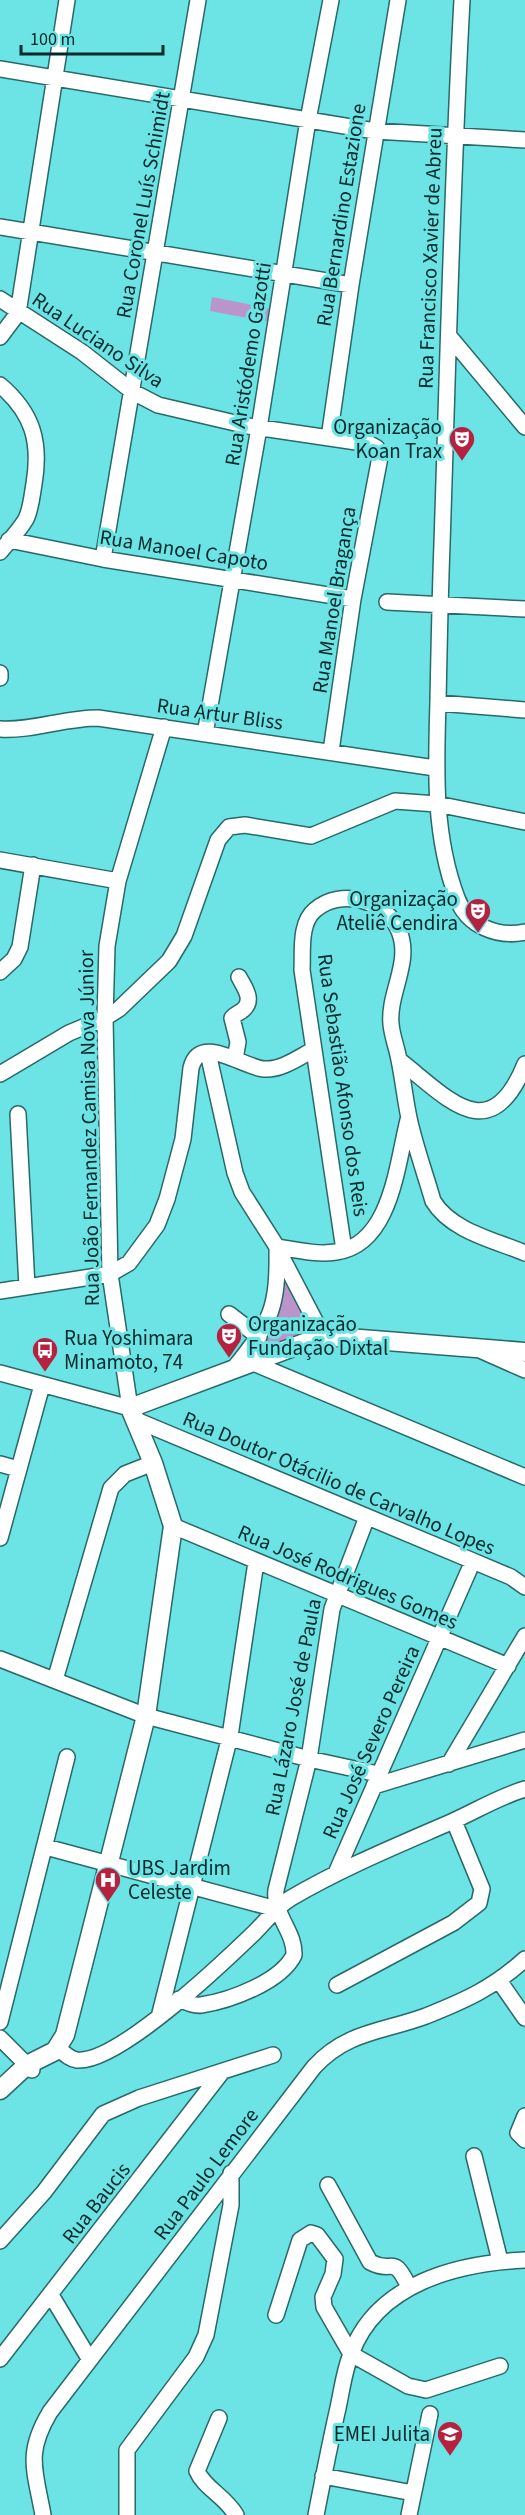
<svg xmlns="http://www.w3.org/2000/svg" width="525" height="2515" font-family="'Source Sans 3',sans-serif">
	<rect width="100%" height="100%" fill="#6ce3e4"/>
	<!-- green -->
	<path fill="#ba94ca" d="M 212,297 L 272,309 L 270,322 L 210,311 Z
		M 281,1261 L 316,1332 L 252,1354 Z"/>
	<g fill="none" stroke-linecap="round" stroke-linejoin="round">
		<!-- minor casing -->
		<g stroke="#296969" stroke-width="18">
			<path id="minor" d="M 462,0 C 452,181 448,362 442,544 C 440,597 439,649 438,702 C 436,768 433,834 457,898 C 467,926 498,938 525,932
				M 0,69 L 375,131 L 525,140
				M 0,227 L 351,285
				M 0,299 L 82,352 L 133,392 L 158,405 L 248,426 L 370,444 L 377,448 L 380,457 L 353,599 L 331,751
				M 449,336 L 525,427
				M 0,337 L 18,313 L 67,0
				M 0,385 C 33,413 41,442 34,484 C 32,495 31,509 26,519 C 19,531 8,542 0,552
				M 329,438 L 351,285 L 398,0
				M 9,540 L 103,559 L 353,599
				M 103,559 L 198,0
				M 387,602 L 525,609
				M 0,673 L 0,678
				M 438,703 L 525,710
				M 0,729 C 33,731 64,718 98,718 L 435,768
				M 205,734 L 259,428 L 308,120 L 331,0
				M 0,860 L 118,881
				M 0,972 L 14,959 L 20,947 L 33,865
				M 208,1053 L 235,1173 L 242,1192 L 277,1247 C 296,1250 317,1255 336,1252 C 391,1245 397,1164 408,1120
				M 235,1059 L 238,1042 L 232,1018 C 236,1013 240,1013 244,1009 C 254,999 244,987 239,977
				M 399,1060 C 447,1097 490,1151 525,1064
				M 0,1074 L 69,1033 L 105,1018 L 119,1009 L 169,961 L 184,936 L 218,840 L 229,827 L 245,825 L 311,836 L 395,801 L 437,804 L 525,822
				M 18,1114 L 27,1287
				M 278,1250 L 323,1336
				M 344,1250 L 302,970 C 303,952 299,923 315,910 C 341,887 387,901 399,931 C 412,962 388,993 391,1024 C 392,1036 397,1048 399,1060 C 403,1079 405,1099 409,1118 C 415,1146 425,1173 433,1201 C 451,1231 494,1240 525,1253
				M 0,1291 L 110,1274 L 129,1263 L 157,1225 L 167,1199 L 183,1139 L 191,1068 C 200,1032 245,1069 265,1069 C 282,1070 299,1057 313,1050
				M 229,1314 L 259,1337
				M 482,1351 L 525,1370
				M 251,1362 L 525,1477
				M 235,1367 C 272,1321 278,1307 277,1247
				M 0,1373 L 130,1408 L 110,1274 L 105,1018 L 107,946 L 118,881 L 164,727
				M 136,1420 L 473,1561 L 511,1577 L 525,1587
				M 0,1464 L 18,1469
				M 173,1526 L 508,1666
				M 0,1538 L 42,1385
				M 0,1659 L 146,1716 L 309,1759 L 378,1774
				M 55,1680 L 111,1488 L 125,1474 L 153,1463
				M 449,1764 L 525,1636
				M 374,1786 L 525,1740
				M 46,1847 L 276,1909
				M 336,1873 L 473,1561
				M 500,1982 L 525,2018
				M 337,1985 L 453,1923 L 479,1903 L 482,1889 L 454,1821
				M 179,1999 C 186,2002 194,2006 201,2005 C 229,2001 281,1982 294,1955 C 295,1931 273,1916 276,1890 L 309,1759 L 332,1609 L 367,1517
				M 159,2017 L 230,1736 L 256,1562
				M 0,2022 L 67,1757
				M 0,2038 L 32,2070
				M 58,2048 C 64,2053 69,2059 77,2060 C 117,2064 224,1962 255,1932 C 267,1920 276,1907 291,1898 C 342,1868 396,1846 451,1822 C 476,1811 498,1797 525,1789
				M 525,2116 L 518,2133 L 525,2140
				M 474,2156 L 500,2261
				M 328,2185 L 370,2262 C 394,2275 392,2252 409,2287
				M 0,2241 L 44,2192 L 103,2114 L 139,2098 L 273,2055
				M 51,2295 L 90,2360
				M 276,2315 L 300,2240 L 311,2233 L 317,2235 L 335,2259 L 333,2274 L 323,2297 L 324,2307 L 351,2354 L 408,2386 L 426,2390 L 500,2366
				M 0,2359 L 222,2072
				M 219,2418 L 197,2471 C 204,2488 225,2496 236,2515
				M 323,2476 L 413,2493
				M 43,2515 C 35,2470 25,2454 50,2412 L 314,2067 C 347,2031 383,2032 426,2016 C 466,2000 493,1988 525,1959
				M 127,2515 L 127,2450 L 196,2357 L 206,2335 L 231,2205 L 231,2173
				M 316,2515 C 323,2479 330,2443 338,2408 C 342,2390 344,2371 351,2354 C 377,2283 458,2263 525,2260
				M 409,2515 L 430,2414"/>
		</g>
		<!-- major casing -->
		<g stroke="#296969" stroke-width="21">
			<path id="major" d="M 0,2090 L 27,2065 L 55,2051 L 65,2035 L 146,1716 L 173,1526 L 153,1463 L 130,1408 L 323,1336 L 525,1352"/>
		</g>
		<!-- minor -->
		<use href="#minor" stroke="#fff" stroke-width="15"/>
		<!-- major -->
		<use href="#major" stroke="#fff" stroke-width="18"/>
	</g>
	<!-- icons -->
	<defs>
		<g id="theatre-pin" transform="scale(1.35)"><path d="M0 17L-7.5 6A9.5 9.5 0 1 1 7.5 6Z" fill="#b42240" stroke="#6ce3e4"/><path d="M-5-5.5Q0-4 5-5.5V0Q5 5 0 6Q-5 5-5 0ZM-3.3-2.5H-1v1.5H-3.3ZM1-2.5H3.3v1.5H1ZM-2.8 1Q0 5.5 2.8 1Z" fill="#fff"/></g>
		<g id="bus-pin" transform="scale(1.35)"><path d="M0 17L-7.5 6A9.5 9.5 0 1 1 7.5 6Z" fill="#b42240" stroke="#6ce3e4"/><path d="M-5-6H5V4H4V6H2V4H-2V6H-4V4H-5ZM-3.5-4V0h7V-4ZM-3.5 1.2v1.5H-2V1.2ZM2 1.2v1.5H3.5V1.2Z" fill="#fff"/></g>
		<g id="hospital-pin" transform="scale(1.35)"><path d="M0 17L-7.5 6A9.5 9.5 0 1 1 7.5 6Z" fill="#b42240" stroke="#6ce3e4"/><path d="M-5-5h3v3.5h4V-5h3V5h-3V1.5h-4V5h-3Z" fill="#fff"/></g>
		<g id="school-pin" transform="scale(1.35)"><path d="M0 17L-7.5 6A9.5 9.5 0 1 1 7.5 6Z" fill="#b42240" stroke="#6ce3e4"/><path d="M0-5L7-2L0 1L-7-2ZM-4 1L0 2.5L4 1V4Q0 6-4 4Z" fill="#fff"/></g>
	</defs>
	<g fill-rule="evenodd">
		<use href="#theatre-pin" x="462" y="439"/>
		<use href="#theatre-pin" x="478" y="911"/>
		<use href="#theatre-pin" x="229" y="1336"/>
		<use href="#bus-pin" x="45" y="1350"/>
		<use href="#hospital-pin" x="108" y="1880"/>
		<use href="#school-pin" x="450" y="2434"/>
	</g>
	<g text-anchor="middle" stroke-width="6" stroke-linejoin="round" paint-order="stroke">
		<!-- street labels -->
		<g font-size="21" fill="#01292a" stroke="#6ce3e4">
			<text transform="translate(143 205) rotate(-80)" y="7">Rua Coronel Luís Schimidt</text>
			<text transform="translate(341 215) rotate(-81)" y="7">Rua Bernardino Estazione</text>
			<text transform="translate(430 258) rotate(-88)" y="7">Rua Francisco Xavier de Abreu</text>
			<text transform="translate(98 340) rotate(34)" y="7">Rua Luciano Silva</text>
			<text transform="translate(248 364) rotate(-81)" y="7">Rua Aristódemo Gazotti</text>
			<text transform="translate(184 550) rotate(9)" y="7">Rua Manoel Capoto</text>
			<text transform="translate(334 600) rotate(-81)" y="7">Rua Manoel Bragança</text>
			<text transform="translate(220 714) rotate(8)" y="7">Rua Artur Bliss</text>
			<text transform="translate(343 1085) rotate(82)" y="7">Rua Sebastião Afonso dos Reis</text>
			<text transform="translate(89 1128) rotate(-91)" y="7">Rua João Fernandez Camisa Nova Júnior</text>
			<text transform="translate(339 1483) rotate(23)" y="7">Rua Doutor Otácilio de Carvalho Lopes</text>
			<text transform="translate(348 1577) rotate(23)" y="7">Rua José Rodrigues Gomes</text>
			<text transform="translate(293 1707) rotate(-79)" y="7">Rua Lázaro José de Paula</text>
			<text transform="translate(371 1742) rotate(-66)" y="7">Rua José Severo Pereira</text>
			<text transform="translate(206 2174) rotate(-53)" y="7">Rua Paulo Lemore</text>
			<text transform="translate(96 2203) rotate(-52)" y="7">Rua Baucis</text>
		</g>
		<!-- poi labels -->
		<g font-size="21" fill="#01292a" stroke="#6ce3e4" text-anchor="end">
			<text x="442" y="434">Organização<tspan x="442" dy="24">Koan Trax</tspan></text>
			<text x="458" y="906">Organização<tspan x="458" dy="24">Ateliê Cendira</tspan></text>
			<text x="248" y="1331" text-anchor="start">Organização<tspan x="248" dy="24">Fundação Dixtal</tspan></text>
			<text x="64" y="1345" text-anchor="start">Rua Yoshimara<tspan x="64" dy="24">Minamoto, 74</tspan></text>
			<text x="128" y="1875" text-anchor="start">UBS Jardim<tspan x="128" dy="24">Celeste</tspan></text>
			<text x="430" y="2441">EMEI Julita</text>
		</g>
	</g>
	<!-- scale -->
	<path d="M21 45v9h142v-9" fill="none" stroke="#01292a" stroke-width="3"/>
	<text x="30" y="45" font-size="18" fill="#01292a" stroke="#6ce3e4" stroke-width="4.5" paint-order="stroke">100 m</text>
</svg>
